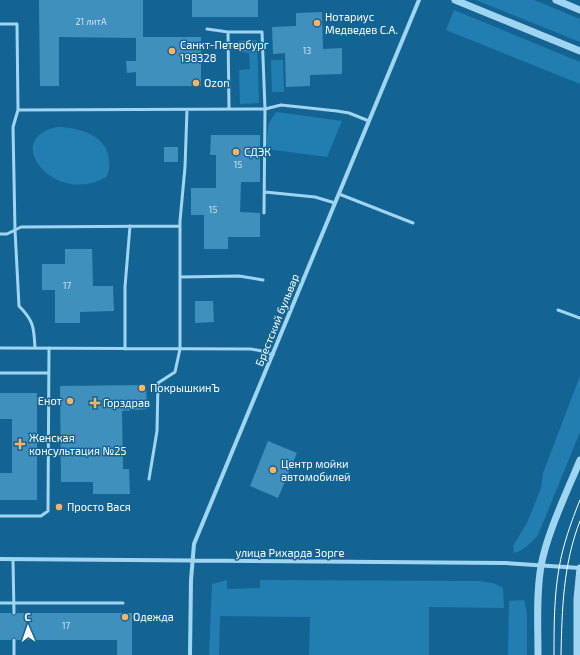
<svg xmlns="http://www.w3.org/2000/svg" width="580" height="655" font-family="'Exo 2',sans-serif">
	<rect width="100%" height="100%" fill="#136493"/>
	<!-- green -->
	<path fill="#227eb0" d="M 476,0 L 534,0 L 580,19 L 580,42 Z
		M 454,10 L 580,62 L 580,84 L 446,30 Z
		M 257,40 L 259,103 L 240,104 L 239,70 L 250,69 L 249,53 L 238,52 L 238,41 Z
		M 271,60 L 283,60 L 284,92 L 272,92 Z
		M 277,112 L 342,121 L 327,157 L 267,149 C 267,136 266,121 277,112 Z
		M 57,127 C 78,127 109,135 109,162 C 110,168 109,172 106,177 C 55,207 0,139 57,127 Z
		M 580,376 L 580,432 L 538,535 C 530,544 525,550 514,553 L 513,546 L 527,523 L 541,488 L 543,473 Z
		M 227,580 L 227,589 L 260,588 L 260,580 L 480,581 L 493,583 L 503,588 L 504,608 L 429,607 L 429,655 L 309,655 L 310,617 L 220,616 L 219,655 L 209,655 L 212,584 Z
		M 524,600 L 527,613 L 527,655 L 508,655 L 509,601 Z"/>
	<!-- building -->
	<path fill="#4090bd" d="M 39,0 L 143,0 L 143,37 L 201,37 L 201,86 L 136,86 L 136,72 L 127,73 L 126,61 L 136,61 L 136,38 L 59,37 L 59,86 L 40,86 Z
		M 192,0 L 258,0 L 258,17 L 192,17 Z
		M 322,12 L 323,49 L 342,48 L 342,74 L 310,75 L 310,86 L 286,87 L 285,53 L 273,54 L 272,27 L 296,26 L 296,13 Z
		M 211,135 L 260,135 L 260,182 L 241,182 L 240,212 L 260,213 L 260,237 L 228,237 L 228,249 L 204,249 L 204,215 L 191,215 L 191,188 L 216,188 L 216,155 L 210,155 Z
		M 164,147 L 178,147 L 178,162 L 164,162 Z
		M 65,249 L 92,249 L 93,286 L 113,286 L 114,311 L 80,312 L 80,323 L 55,323 L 55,290 L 42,290 L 42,264 L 65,264 Z
		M 195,301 L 213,301 L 214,322 L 195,323 Z
		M 146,385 L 147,409 L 122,411 L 123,469 L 129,469 L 130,494 L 93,494 L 93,482 L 61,482 L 60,386 Z
		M 0,393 L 37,393 L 37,500 L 0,500 L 0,473 L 12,473 L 12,419 L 0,419 Z
		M 268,441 L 297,453 L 278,498 L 250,486 Z
		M 0,613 L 11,613 L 14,616 L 17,613 L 132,613 L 132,655 L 117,655 L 117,640 L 17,640 L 14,637 L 11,640 L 0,640 Z"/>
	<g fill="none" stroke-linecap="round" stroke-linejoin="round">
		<!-- service -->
		<path stroke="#a0d5f2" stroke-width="3" d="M 0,24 L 17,24 L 18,110 L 265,109 L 281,105 L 337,111 L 349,113 L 369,121
			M 207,29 L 228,32 L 229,109
			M 228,32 L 262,32 L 265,109 L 264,213
			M 18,110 L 13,127 L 15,230 L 19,306 C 34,321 34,328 35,348
			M 265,192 L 315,197 L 335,203
			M 339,194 L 413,223
			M 0,234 L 7,234 L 21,227 L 180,226
			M 180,277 L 239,276 L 263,280
			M 558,310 L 580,318
			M 0,348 L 251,349 L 262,351 L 273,355
			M 125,349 L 125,287 L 130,226
			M 0,373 L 49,373
			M 149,479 L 157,431 L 158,383 L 175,372 L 180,349 L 180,221 L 185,167 L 187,110
			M 0,516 L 41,516 L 48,511 L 49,348
			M 13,560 L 14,613
			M 0,603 L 123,603
			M 14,655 L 14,640"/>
		<!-- minor -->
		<path stroke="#a0d5f2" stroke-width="4" d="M 0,559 L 505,563 L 580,568
			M 190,655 L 191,580 L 194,544 L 419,0"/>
		<!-- tertiary -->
		<path stroke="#a0d5f2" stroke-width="7" d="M 455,0 L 580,51
			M 556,0 L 580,10
			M 538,655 C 538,626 536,595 541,566 C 547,533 567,492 580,460
			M 577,655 L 577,599 L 580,568"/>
		<!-- tram -->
		<path stroke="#fff" stroke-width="1" d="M 554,655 C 554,626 554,597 559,568 C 563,545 571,522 580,500
			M 561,655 C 562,610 563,564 580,521"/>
	</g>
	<!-- markers -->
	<g fill="#ffb261" stroke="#136493" stroke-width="1.5">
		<circle cx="317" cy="23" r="4"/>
		<circle cx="172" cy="51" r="4"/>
		<circle cx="196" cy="83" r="4"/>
		<circle cx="236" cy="152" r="4"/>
		<circle cx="142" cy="388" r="4"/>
		<circle cx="70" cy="401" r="4"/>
		<path d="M93 397h4v4h4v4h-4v4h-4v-4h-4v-4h4z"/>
		<path d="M18 438h4v4h4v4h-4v4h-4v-4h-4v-4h4z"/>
		<circle cx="273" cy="470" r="4"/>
		<circle cx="59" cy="507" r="4"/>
		<circle cx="125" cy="617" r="4"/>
	</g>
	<g text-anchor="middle" stroke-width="3" stroke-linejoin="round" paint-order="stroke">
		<!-- number labels -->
		<g font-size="9" fill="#cfe3ee">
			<text x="91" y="25">21 литА</text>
			<text x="307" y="54">13</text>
			<text x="238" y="168">15</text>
			<text x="213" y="213">15</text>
			<text x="67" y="289">17</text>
			<text x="66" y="629">17</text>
		</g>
		<!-- poi labels -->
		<g font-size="11" fill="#fff" stroke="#136493" text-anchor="start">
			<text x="325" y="21">Нотариус<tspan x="325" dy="13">Медведев С.А.</tspan></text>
			<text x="180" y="49">Санкт-Петербург<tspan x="180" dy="13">198328</tspan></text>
			<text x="204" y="87">Ozon</text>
			<text x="244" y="156">СДЭК</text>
			<text x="150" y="392">ПокрышкинЪ</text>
			<text x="62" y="405" text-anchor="end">Енот</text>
			<text x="103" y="407">Горздрав</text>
			<text x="29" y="442">Женская<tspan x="29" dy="13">консультация №25</tspan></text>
			<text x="281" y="468">Центр мойки<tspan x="281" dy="13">автомобилей</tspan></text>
			<text x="67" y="511">Просто Вася</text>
			<text x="133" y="621">Одежда</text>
		</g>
		<!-- street labels -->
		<g font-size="11" fill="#fff" stroke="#136493">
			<text transform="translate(277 320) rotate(-68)" y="4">Брестский бульвар</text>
			<text x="290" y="557">улица Рихарда Зорге</text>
		</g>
	</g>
	<!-- north arrow -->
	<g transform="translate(28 627) rotate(358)" stroke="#136493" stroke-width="3" paint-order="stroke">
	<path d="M0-3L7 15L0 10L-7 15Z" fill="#ffffff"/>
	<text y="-6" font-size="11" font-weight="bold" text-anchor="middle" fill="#ffffff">С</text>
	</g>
</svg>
